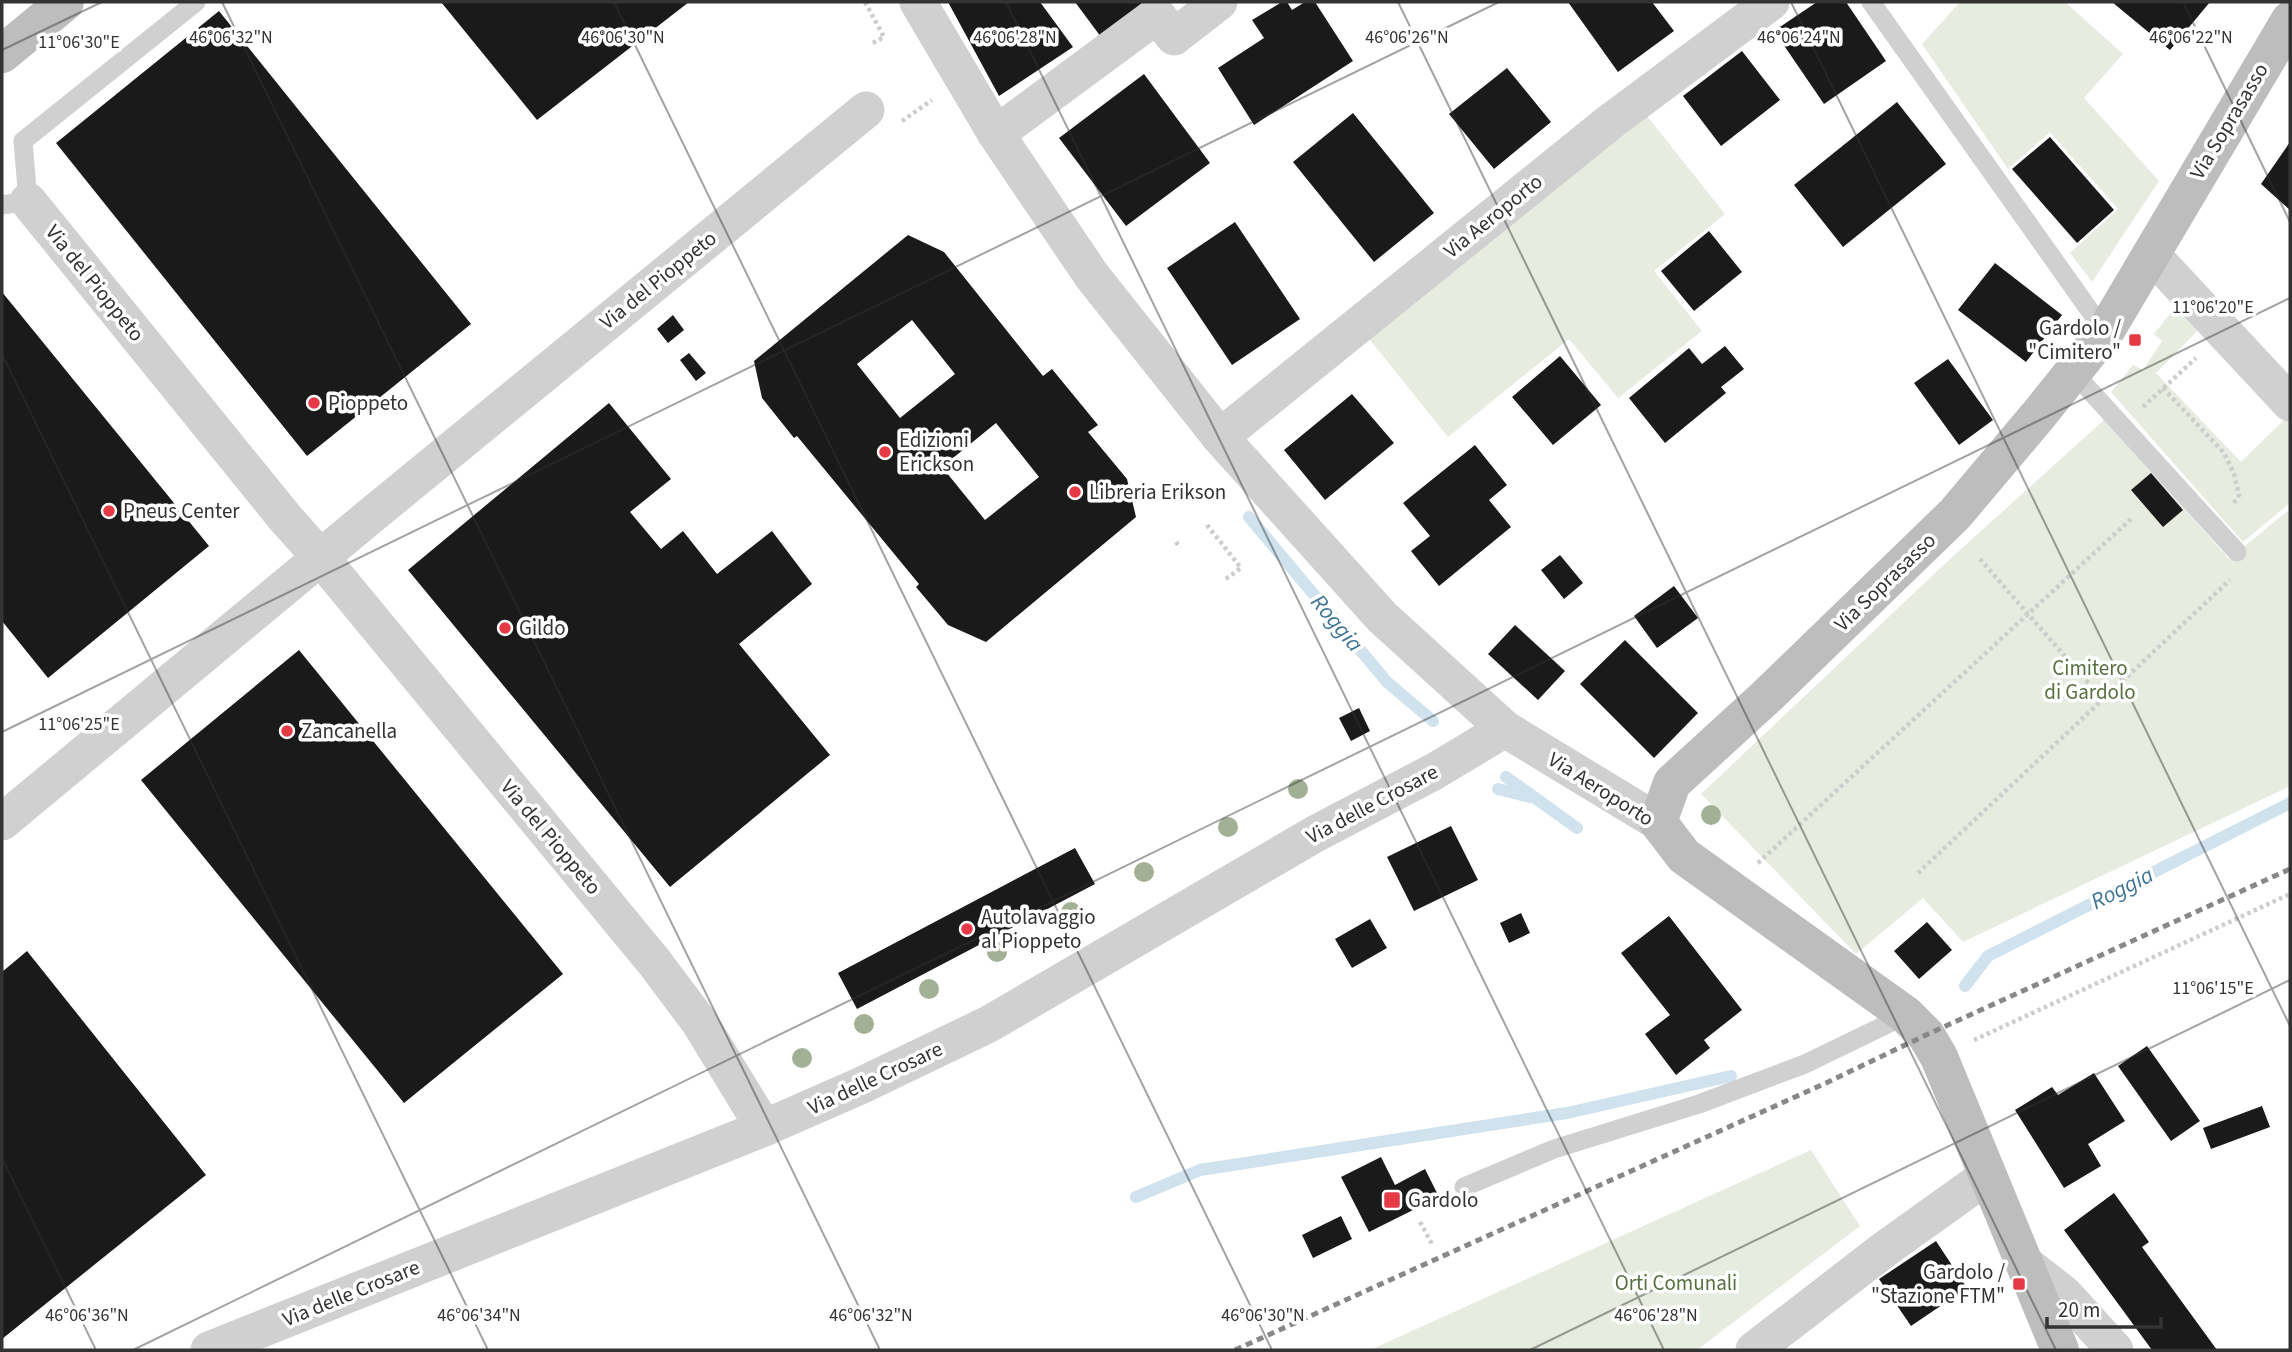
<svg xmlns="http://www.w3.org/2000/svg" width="2292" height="1352" viewBox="0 0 2292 1352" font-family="'Source Sans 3',sans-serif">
	<rect width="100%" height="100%" fill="#fff"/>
	<g fill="#e6ecdf">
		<polygon points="1960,2 2065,2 2123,54 2084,98 2159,181 2092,282 2070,253 2118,209 2050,132 2008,169 1922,44"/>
		<polygon points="1643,111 1725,214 1654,271 1702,331 1618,398 1569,339 1448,437 1366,335"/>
		<polygon points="2177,305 2200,328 2156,373 2241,462 2287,417 2290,420 2290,503 2243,542 2111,392 2133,365 2143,370 2162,341 2154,334"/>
		<polygon points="2105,419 2229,559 2290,509 2290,786 1963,942 1923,898 1856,954 1701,794 1950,559"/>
		<polygon points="1811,1150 1860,1226 1697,1350 1370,1350"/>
	</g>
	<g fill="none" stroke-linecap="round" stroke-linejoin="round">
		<g stroke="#cfe2ee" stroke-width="12">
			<polyline points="1249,517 1387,682 1433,721"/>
			<polyline points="1506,777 1577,828"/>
			<polyline points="1498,789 1530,797"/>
			<polyline points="1965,986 1988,956 2290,803"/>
			<polyline points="1136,1197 1200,1170 1567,1113 1731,1076"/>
		</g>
	</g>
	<g fill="#1a1a1a" fill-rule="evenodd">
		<polygon points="441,2 689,2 537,120"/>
		<polygon points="948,2 1040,2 1073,47 999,96"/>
		<polygon points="1075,2 1149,2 1101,37"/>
		<polygon points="1282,2 1287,2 1292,10 1305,2 1315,2 1353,61 1254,125 1218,68 1264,38 1252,20"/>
		<polygon points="1568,2 1652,2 1674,31 1618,72"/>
		<polygon points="1817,2 1846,2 1886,61 1824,104 1774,31"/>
		<polygon points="2112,2 2210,2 2170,50"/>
		<polygon points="219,11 471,324 307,456 56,143"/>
		<polygon points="1742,51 1780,100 1721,146 1683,96"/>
		<polygon points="1507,68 1551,122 1494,169 1449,114"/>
		<polygon points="1144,74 1210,163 1126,226 1059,138"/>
		<polygon points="1897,102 1946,164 1843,247 1794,185"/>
		<polygon points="1353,113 1434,213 1374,262 1293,162"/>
		<polygon points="2050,137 2114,210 2077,243 2012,169"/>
		<polygon points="2290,142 2290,210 2261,184"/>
		<polygon points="1235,222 1300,319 1232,365 1167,268"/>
		<polygon points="1709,231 1742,272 1694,311 1661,271"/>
		<path d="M908 235 944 252 1043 376 1052 369 1098 425 1088 432 1127 479 1136 517 986 642 948 625 916 587 919 584 797 436 794 438 762 398 754 361ZM912 320 955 374 900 418 857 364ZM996 423 1039 477 985 520 942 467Z"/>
		<polygon points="1995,263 2062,315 2026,362 1958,310"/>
		<polygon points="2,292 209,546 48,678 2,621"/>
		<polygon points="673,315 684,330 668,343 657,329"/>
		<polygon points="1725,346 1744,369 1721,387 1726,393 1665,443 1629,398 1689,348 1702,364"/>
		<polygon points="689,353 706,373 696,381 680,360"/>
		<polygon points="1560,356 1601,405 1553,445 1512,397"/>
		<polygon points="1948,359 1993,420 1959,445 1914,383"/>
		<polygon points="1352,394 1394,443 1325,500 1284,450"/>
		<polygon points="609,403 671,479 630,512 661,549 683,531 717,574 772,531 812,584 739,644 830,755 670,887 408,570"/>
		<polygon points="1475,445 1507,485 1489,500 1511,527 1439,586 1411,551 1430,536 1403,503"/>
		<polygon points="2151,473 2183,510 2163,527 2131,490"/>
		<polygon points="1560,555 1583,583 1564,599 1541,570"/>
		<polygon points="1674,586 1698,618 1657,648 1634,616"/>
		<polygon points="1515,625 1565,671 1538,700 1488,654"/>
		<polygon points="1625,640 1698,713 1654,758 1580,684"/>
		<polygon points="299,650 563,974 404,1103 141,780"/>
		<polygon points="1359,708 1370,731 1351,741 1339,718"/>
		<polygon points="1451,826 1478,880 1414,911 1387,857"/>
		<polygon points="1075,848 1095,884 857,1009 838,973"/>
		<polygon points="1521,913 1530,933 1509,943 1500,923"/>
		<polygon points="1669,916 1742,1010 1704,1040 1710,1048 1676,1075 1645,1034 1670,1015 1621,953"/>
		<polygon points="1370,919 1387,948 1352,968 1335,939"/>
		<polygon points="1927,922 1952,950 1919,979 1894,951"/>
		<polygon points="27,951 206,1175 2,1339 2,972"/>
		<polygon points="2147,1046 2200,1121 2171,1141 2118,1066"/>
		<polygon points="2094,1073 2125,1121 2088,1144 2101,1166 2064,1188 2015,1110 2052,1087 2058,1095"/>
		<polygon points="2262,1106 2270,1127 2211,1149 2203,1128"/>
		<polygon points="1381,1157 1395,1185 1425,1169 1439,1197 1369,1232 1341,1177"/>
		<polygon points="2114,1193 2149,1242 2142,1247 2217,1350 2152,1350 2064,1230"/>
		<polygon points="1341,1216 1352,1239 1313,1258 1302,1235"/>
		<polygon points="1936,1241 1967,1288 1911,1326 1879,1279"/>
	</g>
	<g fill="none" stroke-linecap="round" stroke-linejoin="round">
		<g stroke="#cdcdcd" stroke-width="4.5" stroke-dasharray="3.5 3.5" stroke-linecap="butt">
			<polyline points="865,2 884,37 871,44"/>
			<polyline points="902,121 932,100"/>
			<polyline points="2163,388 2224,453 2234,474 2239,495 2232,506"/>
			<polyline points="2143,407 2196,358"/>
			<polyline points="1207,525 1241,568 1223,581"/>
			<polyline points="1176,542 1180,548"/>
			<polyline points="1980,559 2103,700"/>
			<polyline points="1758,863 2131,519"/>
			<polyline points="1918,873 2230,580"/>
			<polyline points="1974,1040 2290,894"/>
			<polyline points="1420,1222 1432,1244"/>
		</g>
		<g stroke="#d0d0d0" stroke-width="19">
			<polyline points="1871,2 2105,332"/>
			<polyline points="2,205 28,201 23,141 196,2"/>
			<polyline points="2073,372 2237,552"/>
			<polyline points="1464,1187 1554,1149 1699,1104 1805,1064 1906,1015"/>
		</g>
		<g stroke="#d0d0d0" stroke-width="37">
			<polyline points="918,2 996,134 1092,276 1220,437 1382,617 1505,729 1658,822"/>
			<polyline points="996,134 1157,15 1174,37 1219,2"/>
			<polyline points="28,201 286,519 321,558 655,963 700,1023 764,1128"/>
			<polyline points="2151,254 2290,403"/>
			<polyline points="1220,437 1610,122 1771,2"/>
			<polyline points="2,822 368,518 866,110"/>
			<polyline points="2023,1262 2064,1294 2115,1350"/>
			<polyline points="209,1350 764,1128 860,1086 989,1024 1315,834 1435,771 1505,729"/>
			<polyline points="1754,1350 1885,1249 1987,1176"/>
		</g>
		<g stroke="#bdbdbd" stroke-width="38">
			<polyline points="2,54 65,2"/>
			<polyline points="2060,1350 1939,1057 1926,1035 1906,1015 1684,856 1658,822 1672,783 1767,696 1955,514 2041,412 2105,332 2290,20"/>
		</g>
		<polyline stroke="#888" stroke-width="5" stroke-dasharray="7 5" stroke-linecap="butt" points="1235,1350 1826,1083 1926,1035 2290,869"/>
	</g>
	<g fill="#a2b095">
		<circle cx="1298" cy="789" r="10"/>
		<circle cx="1711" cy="815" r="10"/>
		<circle cx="1228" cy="827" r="10"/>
		<circle cx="1144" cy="872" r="10"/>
		<circle cx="1071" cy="912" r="10"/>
		<circle cx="997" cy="952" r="10"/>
		<circle cx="929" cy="989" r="10"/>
		<circle cx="864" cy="1024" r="10"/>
		<circle cx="802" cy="1058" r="10"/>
	</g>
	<path fill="none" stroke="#333" stroke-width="2" stroke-opacity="0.45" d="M222 2 880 1350M614 2 1272 1350M1006 2 1664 1350M1398 2 2056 1350M1791 2 2290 1026M2183 2 2290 222M2 50 102 2M2 354 488 1350M2 732 1499 2M2 1158 96 1350M133 1350 2290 298M1530 1350 2290 980"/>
	<g fill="#e63946" stroke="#fff" stroke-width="2.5">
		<rect x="2128" y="333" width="14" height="14" rx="3.5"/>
		<circle cx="314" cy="403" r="7"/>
		<circle cx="885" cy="452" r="7"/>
		<circle cx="1075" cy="492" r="7"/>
		<circle cx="109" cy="511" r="7"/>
		<circle cx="505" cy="628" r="7"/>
		<circle cx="287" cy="731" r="7"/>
		<circle cx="967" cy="929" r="7"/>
		<rect x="1383" y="1191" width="18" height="18" rx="3.5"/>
		<rect x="2012" y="1277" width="14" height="14" rx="3.5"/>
	</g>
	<g text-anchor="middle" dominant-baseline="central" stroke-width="7" stroke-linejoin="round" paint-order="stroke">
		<g font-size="21" fill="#333" stroke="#fff">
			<text transform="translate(2229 121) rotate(-59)">Via Soprasasso</text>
			<text transform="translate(1493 216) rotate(-39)">Via Aeroporto</text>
			<text transform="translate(658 280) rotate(-39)">Via del Pioppeto</text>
			<text transform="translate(95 283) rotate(51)">Via del Pioppeto</text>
			<text transform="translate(1885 582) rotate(-44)">Via Soprasasso</text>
			<text transform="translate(1601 789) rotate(32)">Via Aeroporto</text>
			<text transform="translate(1372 804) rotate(-28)">Via delle Crosare</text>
			<text transform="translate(551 837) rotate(50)">Via del Pioppeto</text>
			<text transform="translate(875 1078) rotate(-25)">Via delle Crosare</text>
			<text transform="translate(351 1293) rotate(-22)">Via delle Crosare</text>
		</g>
		<g font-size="21" fill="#333" stroke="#fff" text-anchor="start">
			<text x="2121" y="328" text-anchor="end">Gardolo /<tspan x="2121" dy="24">"Cimitero"</tspan></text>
			<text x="328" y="403">Pioppeto</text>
			<text x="899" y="440">Edizioni<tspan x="899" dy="24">Erickson</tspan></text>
			<text x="1089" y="492">Libreria Erikson</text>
			<text x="123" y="511">Pneus Center</text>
			<text x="519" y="628">Gildo</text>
			<text x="301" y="731">Zancanella</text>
			<text x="981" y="917">Autolavaggio<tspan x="981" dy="24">al Pioppeto</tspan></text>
			<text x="1408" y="1200">Gardolo</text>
			<text x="2005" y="1272" text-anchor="end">Gardolo /<tspan x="2005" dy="24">"Stazione FTM"</tspan></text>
		</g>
		<g font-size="21" fill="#56703f" stroke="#fff">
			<text x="2090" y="668">Cimitero<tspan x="2090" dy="24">di Gardolo</tspan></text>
			<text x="1676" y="1283">Orti Comunali</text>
		</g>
		<g font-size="23" font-style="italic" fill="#3f7597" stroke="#fff">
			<text transform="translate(1337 623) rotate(50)">Roggia</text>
			<text transform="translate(2122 888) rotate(-27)">Roggia</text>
		</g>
	</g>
	<g font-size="18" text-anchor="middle" fill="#333" stroke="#fff" stroke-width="7" stroke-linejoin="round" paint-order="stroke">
		<text x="231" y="43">46°06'32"N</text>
		<text x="623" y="43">46°06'30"N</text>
		<text x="1015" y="43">46°06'28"N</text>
		<text x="1407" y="43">46°06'26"N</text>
		<text x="1799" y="43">46°06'24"N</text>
		<text x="2191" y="43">46°06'22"N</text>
		<text x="79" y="48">11°06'30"E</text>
		<text x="2213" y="313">11°06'20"E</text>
		<text x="79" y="730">11°06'25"E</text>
		<text x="2213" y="994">11°06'15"E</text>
		<text x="87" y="1321">46°06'36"N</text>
		<text x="479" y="1321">46°06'34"N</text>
		<text x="871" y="1321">46°06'32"N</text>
		<text x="1263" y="1321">46°06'30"N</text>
		<text x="1656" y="1321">46°06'28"N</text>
	</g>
	<rect width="2292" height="1352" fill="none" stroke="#333333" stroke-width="7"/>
	<path d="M2047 1317v10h114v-10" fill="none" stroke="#333333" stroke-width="3.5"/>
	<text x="2058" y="1317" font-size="21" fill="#333333" stroke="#ffffff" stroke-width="5" paint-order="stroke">20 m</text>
</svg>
